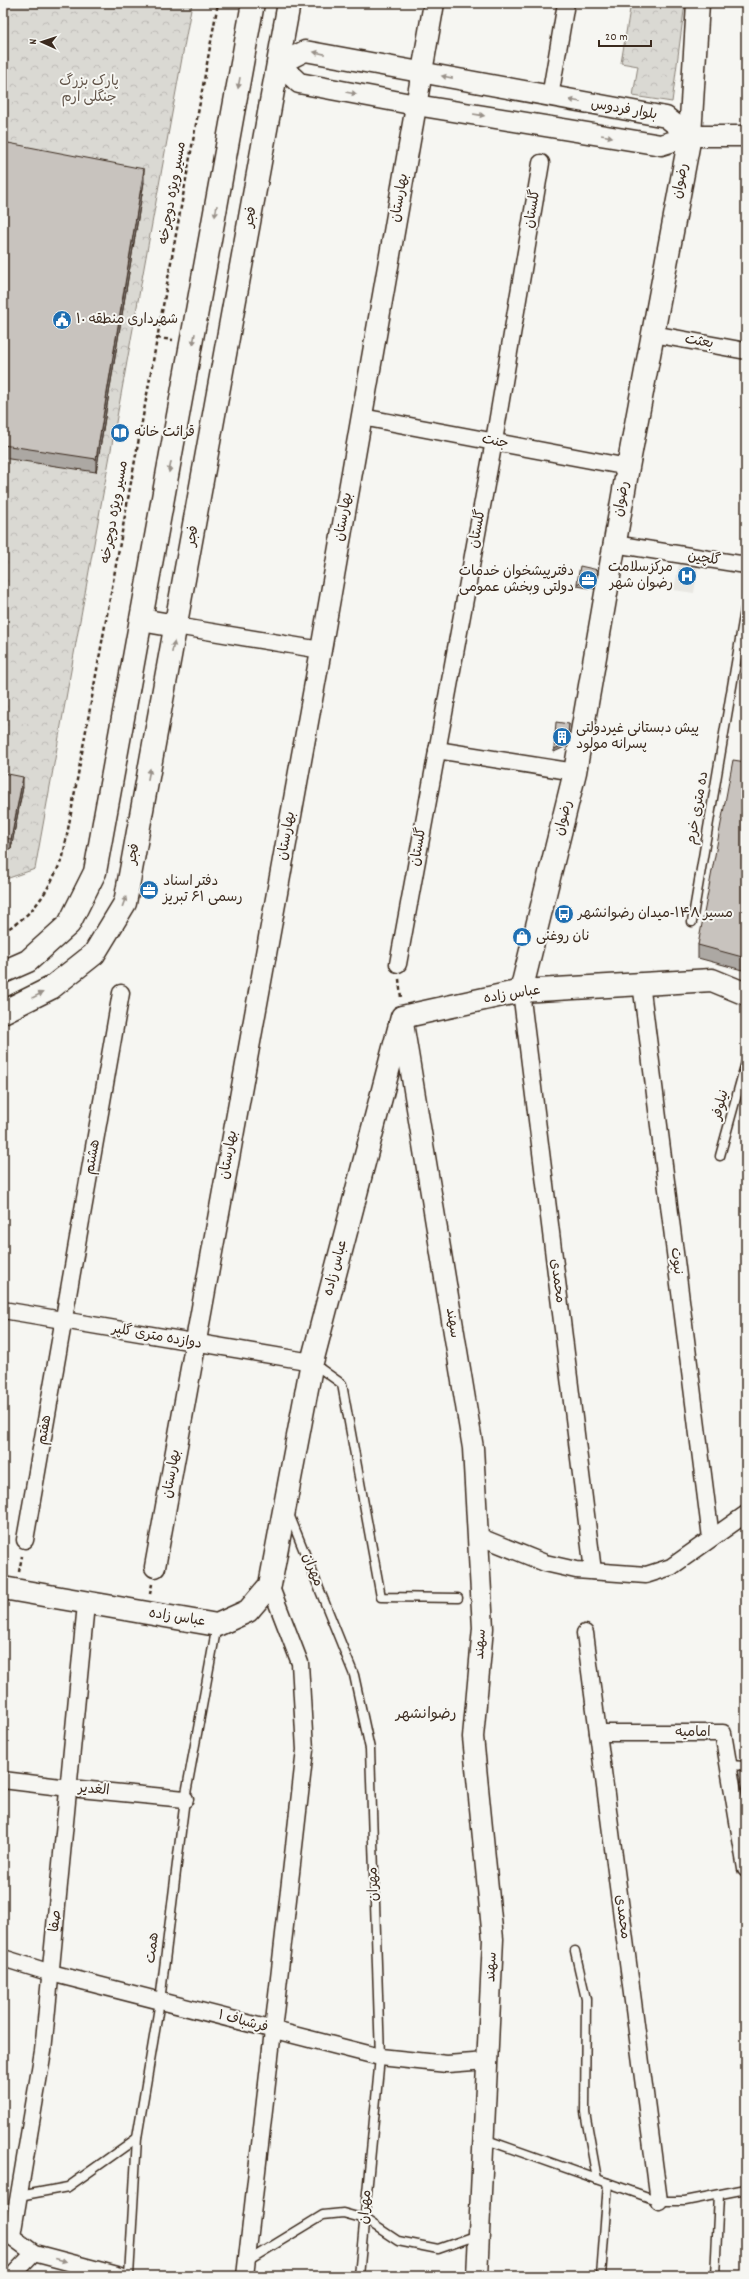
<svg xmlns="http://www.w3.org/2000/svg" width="749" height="2279" viewBox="0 0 749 2279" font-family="Dekko,'Playpen Sans Arabic',sans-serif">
	<defs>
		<pattern id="forest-crowns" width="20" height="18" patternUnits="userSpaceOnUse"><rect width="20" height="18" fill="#dad9d3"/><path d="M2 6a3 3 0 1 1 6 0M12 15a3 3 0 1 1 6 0" fill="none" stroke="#bcbab5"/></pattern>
	</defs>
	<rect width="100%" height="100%" fill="#f6f6f2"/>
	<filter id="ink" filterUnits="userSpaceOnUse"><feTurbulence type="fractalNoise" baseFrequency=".025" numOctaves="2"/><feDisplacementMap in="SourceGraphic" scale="8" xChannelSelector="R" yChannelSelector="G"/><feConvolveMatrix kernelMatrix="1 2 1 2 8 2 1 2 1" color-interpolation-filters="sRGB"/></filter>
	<g filter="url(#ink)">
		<polygon fill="#e8e7e2" points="680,557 699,561 694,593 674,590"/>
		<g fill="url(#forest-crowns)" stroke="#8a8278">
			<polygon points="3,3 192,3 35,869 3,880"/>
			<polygon points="631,3 685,3 672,102 633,96 638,66 621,63"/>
		</g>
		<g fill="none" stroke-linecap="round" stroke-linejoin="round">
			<defs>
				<g id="service">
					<polyline points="692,922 746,604"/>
					<polyline points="720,1156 746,1062"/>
					<polyline points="314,1364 342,1384 381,1597 458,1598"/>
					<polyline points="289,1514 354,1675 370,1749 380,2057 359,2276"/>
					<polyline points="729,1765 746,1766"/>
					<polyline points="575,1951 586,1999 585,2112 597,2179"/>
					<polyline points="484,2139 659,2201 685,2201 746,2189"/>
					<polyline points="19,2196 68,2187 137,2138"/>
					<polyline points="246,2262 323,2215 343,2213 365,2219 398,2241 438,2249 478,2235"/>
					<polyline points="129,2276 137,2138 160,2001 185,1799 217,1625"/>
					<polyline points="601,2276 608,2183"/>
					<polyline points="715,2276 719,2195"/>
				</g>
				<g id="minor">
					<polyline points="550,97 566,3"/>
					<polyline points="653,334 746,351"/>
					<polyline points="362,417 628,467"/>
					<polyline points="614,544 746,565"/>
					<polyline points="176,626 321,650"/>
					<polyline points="437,750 575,772"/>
					<polyline points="398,964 494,441 541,163"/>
					<polyline points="641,983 711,1538"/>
					<polyline points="521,991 593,1571"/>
					<polyline points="3,1310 312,1362"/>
					<polyline points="478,1536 545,1563 576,1570 646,1575 671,1567 746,1514"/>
					<polyline points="25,1540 121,993"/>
					<polyline points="585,1633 659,2201"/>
					<polyline points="598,1733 723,1733 746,1869"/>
					<polyline points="3,1780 69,1788 185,1799"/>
					<polyline points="3,1958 51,1973 380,2057 447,2064 487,2061"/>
					<polyline points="4,2231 34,2253 121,2276"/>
					<polyline points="12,2236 43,2051 86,1604"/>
					<polyline points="12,2276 34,2253"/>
					<polyline points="245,2276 305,1750 300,1663 270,1585"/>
				</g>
				<g id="tertiary">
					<polyline points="690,136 666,117 305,51 279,64 299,83 416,105 661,145 690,136 746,136"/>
					<polyline points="402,1017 473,1448 483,1628 473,1737 493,1939 477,2276"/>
					<polyline points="155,1567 321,650 434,3"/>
				</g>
				<g id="secondary">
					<polyline points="521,991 575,772 628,467 690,136 698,3"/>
					<polyline points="3,1588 217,1625 248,1611 270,1585 312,1362 402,1017 521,991 712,980 746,994"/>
				</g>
				<g id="primary">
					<polyline points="141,620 176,626"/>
					<polyline points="3,972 28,961 69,924 95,872 253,3"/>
					<polyline points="3,1012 51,988 94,954 125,903 289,3"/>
				</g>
			</defs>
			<use href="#service" stroke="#3b2a1e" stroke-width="11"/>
			<use href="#minor" stroke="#3b2a1e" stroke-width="19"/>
			<use href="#tertiary" stroke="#3b2a1e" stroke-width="23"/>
			<use href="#secondary" stroke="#3b2a1e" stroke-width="25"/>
			<use href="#primary" stroke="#3b2a1e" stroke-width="25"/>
			<g stroke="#3b2a1e" stroke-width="2.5" stroke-dasharray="4 3" stroke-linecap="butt">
				<polyline points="157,338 173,340"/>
				<path d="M3 932C37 912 47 892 63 857L218 3"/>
				<polyline points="399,979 401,998"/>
				<polyline points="19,1572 22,1556"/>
				<polyline points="150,1594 152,1584"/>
			</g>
			<use href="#service" stroke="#f6f6f2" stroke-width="8"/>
			<use href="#minor" stroke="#f6f6f2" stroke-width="16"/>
			<use href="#tertiary" stroke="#f6f6f2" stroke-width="20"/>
			<use href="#secondary" stroke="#f6f6f2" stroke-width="22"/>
			<use href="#primary" stroke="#f6f6f2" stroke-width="22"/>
		</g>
		<g fill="#aca8a3" stroke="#3b2a1e">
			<polygon points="3,142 144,182 96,472 3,458"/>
			<polygon points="598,573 595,589 577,586 577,583"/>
			<polygon points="746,762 746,971 698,958 698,945"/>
			<polygon points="3,773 23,787 11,849 3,848"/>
		</g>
		<g fill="#8c8885" stroke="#3b2a1e">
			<polygon points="144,169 144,182 96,472 96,459"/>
			<polygon points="598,570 598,573 595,589 595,586"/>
			<polygon points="569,724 567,746 554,752 554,749"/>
			<polygon points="23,777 23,787 11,849 11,839"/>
		</g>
		<g fill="#c8c3be" stroke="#3b2a1e">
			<polygon points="3,142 144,169 96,459 3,445"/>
			<polygon points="580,566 598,570 595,586 577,583"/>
			<polygon points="556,722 569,724 567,743 554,749"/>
			<polygon points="733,760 746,762 746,958 698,945"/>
			<polygon points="3,773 23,777 11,839 3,838"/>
		</g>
		<defs><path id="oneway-solid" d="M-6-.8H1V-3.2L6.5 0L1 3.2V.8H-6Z"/></defs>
		<g fill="#989088">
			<use href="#oneway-solid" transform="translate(319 53) rotate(-169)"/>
			<use href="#oneway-solid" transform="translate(447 77) rotate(-169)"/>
			<use href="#oneway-solid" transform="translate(239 83) rotate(100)"/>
			<use href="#oneway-solid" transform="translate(351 93) rotate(10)"/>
			<use href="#oneway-solid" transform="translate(575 101) rotate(-170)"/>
			<use href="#oneway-solid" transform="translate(479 115) rotate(9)"/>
			<use href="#oneway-solid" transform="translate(607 136) rotate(10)"/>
			<use href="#oneway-solid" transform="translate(216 211) rotate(100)"/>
			<use href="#oneway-solid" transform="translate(194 339) rotate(100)"/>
			<use href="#oneway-solid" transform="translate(170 467) rotate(101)"/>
			<use href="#oneway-solid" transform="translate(173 647) rotate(-79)"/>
			<use href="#oneway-solid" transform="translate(149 774) rotate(-79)"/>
			<use href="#oneway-solid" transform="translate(124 902) rotate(-70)"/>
			<use href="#oneway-solid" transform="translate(38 995) rotate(-27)"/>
			<use href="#oneway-solid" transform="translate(61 2260) rotate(15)"/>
		</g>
	</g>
	<defs>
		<symbol id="civic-disc" viewBox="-11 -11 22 22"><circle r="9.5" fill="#1f6fb2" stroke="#f6f6f2"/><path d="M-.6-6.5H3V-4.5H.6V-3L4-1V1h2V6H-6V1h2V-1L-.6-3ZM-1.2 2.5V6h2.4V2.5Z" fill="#fff"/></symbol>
		<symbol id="library-disc" viewBox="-11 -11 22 22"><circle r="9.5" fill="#1f6fb2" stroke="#f6f6f2"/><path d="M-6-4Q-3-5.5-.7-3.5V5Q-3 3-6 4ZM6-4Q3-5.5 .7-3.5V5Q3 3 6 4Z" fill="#fff"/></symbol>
		<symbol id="hospital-disc" viewBox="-11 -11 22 22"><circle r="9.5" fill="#1f6fb2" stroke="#f6f6f2"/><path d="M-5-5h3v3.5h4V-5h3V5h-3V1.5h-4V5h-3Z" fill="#fff"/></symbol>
		<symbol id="office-disc" viewBox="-11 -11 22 22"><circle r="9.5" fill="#1f6fb2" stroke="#f6f6f2"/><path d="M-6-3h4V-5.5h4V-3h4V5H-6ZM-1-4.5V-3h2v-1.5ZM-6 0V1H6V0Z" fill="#fff"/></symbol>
		<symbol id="building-disc" viewBox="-11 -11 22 22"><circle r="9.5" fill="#1f6fb2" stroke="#f6f6f2"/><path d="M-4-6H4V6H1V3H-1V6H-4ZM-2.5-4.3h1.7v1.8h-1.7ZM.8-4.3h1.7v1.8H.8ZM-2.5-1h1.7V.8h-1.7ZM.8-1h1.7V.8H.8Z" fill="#fff"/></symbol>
		<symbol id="bus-disc" viewBox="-11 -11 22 22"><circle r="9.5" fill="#1f6fb2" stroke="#f6f6f2"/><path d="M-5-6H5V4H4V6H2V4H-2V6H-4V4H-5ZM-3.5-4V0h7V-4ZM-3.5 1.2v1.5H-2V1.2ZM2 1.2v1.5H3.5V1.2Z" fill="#fff"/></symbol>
		<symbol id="shop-disc" viewBox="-11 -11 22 22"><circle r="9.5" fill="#1f6fb2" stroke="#f6f6f2"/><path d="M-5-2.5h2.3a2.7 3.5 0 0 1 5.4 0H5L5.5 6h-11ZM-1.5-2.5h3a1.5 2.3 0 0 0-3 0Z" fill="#fff"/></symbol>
	</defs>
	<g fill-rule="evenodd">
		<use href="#civic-disc" x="51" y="309" width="22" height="22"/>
		<use href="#library-disc" x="109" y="422" width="22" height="22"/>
		<use href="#hospital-disc" x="676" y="565" width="22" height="22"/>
		<use href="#office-disc" x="577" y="569" width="22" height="22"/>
		<use href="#building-disc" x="551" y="726" width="22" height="22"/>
		<use href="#office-disc" x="138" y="879" width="22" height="22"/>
		<use href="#bus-disc" x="553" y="903" width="22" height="22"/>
		<use href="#shop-disc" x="511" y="926" width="22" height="22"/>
	</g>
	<g text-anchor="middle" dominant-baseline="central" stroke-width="4" stroke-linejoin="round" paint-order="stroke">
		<g font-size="14" fill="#63564b" stroke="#f6f6f2">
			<text x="89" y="82">پارک بزرگ<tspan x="89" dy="16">جنگلی ارم</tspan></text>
		</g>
		<g font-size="14" fill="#3b2a1e" stroke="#f6f6f2">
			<text transform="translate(624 110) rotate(10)">بلوار فردوس</text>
			<text transform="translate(681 181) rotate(-79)">رضوان</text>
			<text transform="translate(173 193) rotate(-80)">مسیر ویژه دوچرخه</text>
			<text transform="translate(400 198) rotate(-80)">بهارستان</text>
			<text transform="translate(533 209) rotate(-80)">گلستان</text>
			<text transform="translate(251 217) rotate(-80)">فجر</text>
			<text transform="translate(699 342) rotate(10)">بعثت</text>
			<text transform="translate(495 442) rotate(11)">جنت</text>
			<text transform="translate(622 499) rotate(-80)">رضوان</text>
			<text transform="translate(115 512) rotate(-80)">مسیر ویژه دوچرخه</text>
			<text transform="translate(344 517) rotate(-80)">بهارستان</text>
			<text transform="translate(478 529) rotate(-79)">گلستان</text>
			<text transform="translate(193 536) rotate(-80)">فجر</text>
			<text transform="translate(704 559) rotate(9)">گلچین</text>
			<text transform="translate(698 808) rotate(-80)">ده متری خرم</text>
			<text transform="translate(564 818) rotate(-76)">رضوان</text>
			<text transform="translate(287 836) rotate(-80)">بهارستان</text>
			<text transform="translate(419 847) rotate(-80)">گلستان</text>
			<text transform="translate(134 854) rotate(-79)">فجر</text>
			<text transform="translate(512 995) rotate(-9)">عباس زاده</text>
			<text transform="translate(721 1105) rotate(-75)">نیلوفر</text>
			<text transform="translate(229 1155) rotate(-80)">بهارستان</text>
			<text transform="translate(93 1157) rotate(-80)">هشتم</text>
			<text transform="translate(676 1261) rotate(83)">نبوت</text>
			<text transform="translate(336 1268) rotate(-75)">عباس زاده</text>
			<text transform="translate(557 1281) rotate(83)">محمدی</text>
			<text transform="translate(452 1323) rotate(81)">سهند</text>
			<text transform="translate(157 1337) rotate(10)">دوازده متری گلپر</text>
			<text transform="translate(45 1430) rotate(-80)">هفتم</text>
			<text transform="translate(172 1474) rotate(-80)">بهارستان</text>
			<text transform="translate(312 1570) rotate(68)">مهران</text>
			<text transform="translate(177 1618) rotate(9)">عباس زاده</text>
			<text transform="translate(481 1644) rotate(-86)">سهند</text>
			<text x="693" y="1733">امامیه</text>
			<text transform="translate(94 1790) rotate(5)">الغدیر</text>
			<text transform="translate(374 1884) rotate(-92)">مهران</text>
			<text transform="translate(622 1917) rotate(83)">محمدی</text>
			<text transform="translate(56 1921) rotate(-84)">صفا</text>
			<text transform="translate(153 1948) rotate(-83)">همت</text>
			<text transform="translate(492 1967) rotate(-87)">سهند</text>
			<text transform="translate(243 2022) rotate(15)">فرشباف ۱</text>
			<text transform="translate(366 2207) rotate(-85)">مهران</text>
		</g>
		<g font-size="14" fill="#3b2a1e" stroke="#f6f6f2" text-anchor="start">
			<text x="76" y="320">شهرداری منطقه ۱۰</text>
			<text x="134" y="433">قرائت خانه</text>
			<text x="673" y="568" text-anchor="end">مرکزسلامت<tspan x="673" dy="16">رضوان شهر</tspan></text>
			<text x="574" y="572" text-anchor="end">دفترپیشخوان خدمات<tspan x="574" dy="16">دولتی وبخش عمومی</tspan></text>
			<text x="576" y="729">پیش دبستانی غیردولتی<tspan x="576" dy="16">پسرانه مولود</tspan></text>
			<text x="163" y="882">دفتر اسناد<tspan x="163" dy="16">رسمی ۶۱ تبریز</tspan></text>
			<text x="578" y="914">مسیر ۱۴۸-میدان رضوانشهر</text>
			<text x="536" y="937">نان روغنی</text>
		</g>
		<g font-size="15" fill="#3b2a1e" stroke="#f6f6f2">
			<text x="426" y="1715">رضوانشهر</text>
		</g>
	</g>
	<rect width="749" height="2279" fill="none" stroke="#f6f6f2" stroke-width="16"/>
	<rect x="8" y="8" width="733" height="2263" fill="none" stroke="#3b2a1e" stroke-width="1.5" filter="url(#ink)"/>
	<g transform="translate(42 42) rotate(273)" stroke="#f6f6f2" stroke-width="3" paint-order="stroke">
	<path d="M0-3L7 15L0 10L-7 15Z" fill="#3b2a1e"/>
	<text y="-6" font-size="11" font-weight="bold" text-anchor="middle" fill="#3b2a1e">N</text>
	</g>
	<path d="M599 40v6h52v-6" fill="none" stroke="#3b2a1e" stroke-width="2"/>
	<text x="605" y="40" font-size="12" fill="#3b2a1e" stroke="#f6f6f2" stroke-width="3" paint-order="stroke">20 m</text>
</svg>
